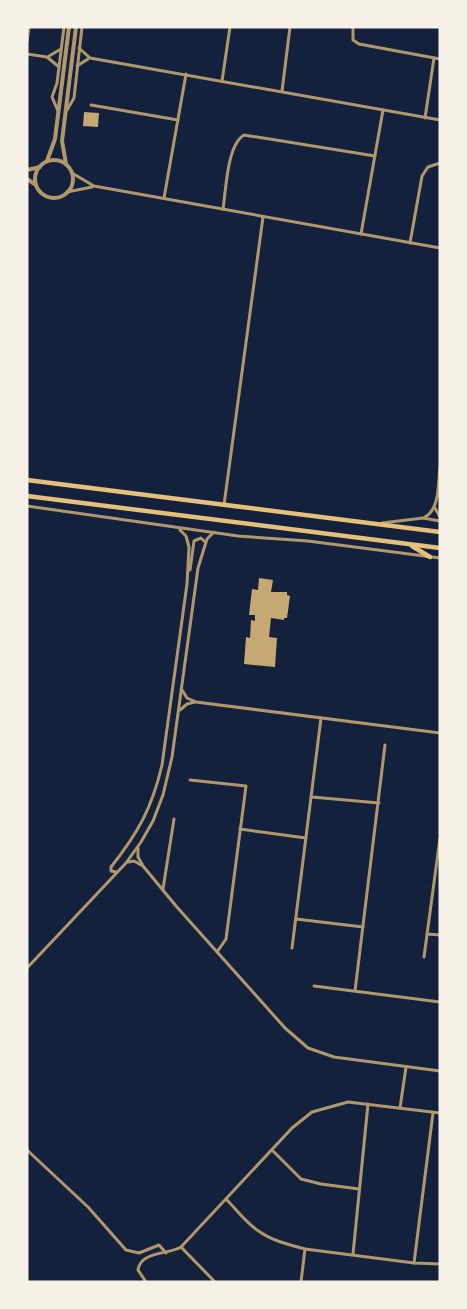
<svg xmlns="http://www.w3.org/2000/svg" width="467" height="1309" viewBox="0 0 467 1309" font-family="Rubik,sans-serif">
	<rect width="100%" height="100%" fill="#14213d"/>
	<g fill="#c6a872">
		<polygon points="84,112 99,113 98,127 83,126"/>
		<polygon points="259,578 273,580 271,592 287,592 287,595 290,596 287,618 284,618 284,620 271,618 269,637 277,638 275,667 244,664 246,637 250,638 251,620 255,621 255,615 249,615 252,589 258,590"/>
	</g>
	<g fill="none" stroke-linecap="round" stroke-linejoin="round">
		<g stroke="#b1986c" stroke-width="3">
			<polyline points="353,27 353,40 359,44 440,59"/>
			<polyline points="27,42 29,27"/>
			<polyline points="79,48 90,58 440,120"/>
			<polyline points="27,54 47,57 59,67"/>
			<polyline points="49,56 61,49"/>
			<polyline points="77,66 88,59"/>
			<polyline points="222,81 230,27"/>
			<polyline points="282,91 290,27"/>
			<polyline points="91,105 178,120"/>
			<polyline points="67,110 74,98 82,27"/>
			<polyline points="58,111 52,97 57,83 64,27"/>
			<polyline points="425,118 434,58"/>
			<polyline points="72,173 94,186 440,248"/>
			<polyline points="67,192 92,187"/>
			<polyline points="164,198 186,74"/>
			<path d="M223 209C226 190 227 145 244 135L375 156"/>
			<polyline points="361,234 383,110"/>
			<polyline points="410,243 422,176 428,167 440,163"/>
			<polyline points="224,505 263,217"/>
			<polyline points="27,506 238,536 308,541 440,558"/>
			<polyline points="435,508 440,517"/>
			<path d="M425 517C440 509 438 483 440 467"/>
			<polyline points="382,523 423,518 440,521"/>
			<polyline points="190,570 194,541 201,538 205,542"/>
			<polyline points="182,690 187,698 196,702 440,733"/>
			<polyline points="180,710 187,704 195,702"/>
			<polyline points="190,780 246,786 226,939 217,952"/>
			<polyline points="312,797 379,803"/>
			<polyline points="240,829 306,838"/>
			<polyline points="138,848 138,857 143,866 176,906 285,1028 308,1048 334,1057 440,1071"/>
			<polyline points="128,862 134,861 141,865"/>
			<path d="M116 872 111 871V867C138 833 152 808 162 765L187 584 189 547 186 536 180 530"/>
			<polyline points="163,889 174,819"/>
			<polyline points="296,919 363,927"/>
			<polyline points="427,934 440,935"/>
			<polyline points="292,948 321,718"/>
			<polyline points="424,957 440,838"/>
			<polyline points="27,968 126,863 141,842 153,821 163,795 172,757 198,568 207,539 214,532"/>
			<polyline points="314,986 440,1002"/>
			<polyline points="355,991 385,745"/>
			<polyline points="400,1108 406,1067"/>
			<polyline points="27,1150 88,1207 126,1250 139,1253 159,1245 166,1253"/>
			<polyline points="272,1150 301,1179 321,1184 359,1189"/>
			<path d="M226 1199C237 1210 247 1224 260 1232 273 1241 290 1245 305 1249L414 1263 440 1264"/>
			<polyline points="181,1247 215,1282"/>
			<polyline points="353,1254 368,1104"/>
			<polyline points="414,1263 433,1113"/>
			<path d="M146 1282 138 1270C141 1251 167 1255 181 1247L292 1128 312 1112 348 1102 440 1113"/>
			<polyline points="301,1282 305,1249"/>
		</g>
		<g stroke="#b1986c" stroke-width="4">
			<circle cx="54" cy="179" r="19"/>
			<polyline points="47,161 55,139 69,27"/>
			<polyline points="66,164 62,141 76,27"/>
			<polyline points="27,170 40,167"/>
			<polyline points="27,179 36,185"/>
		</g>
		<g stroke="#e5c07b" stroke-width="4.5">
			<polyline points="27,480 440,532"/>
			<polyline points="27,496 440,548"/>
			<polyline points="412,546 430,557"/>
		</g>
	</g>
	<rect width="467" height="1309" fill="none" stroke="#f6f1e7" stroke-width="57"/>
</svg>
